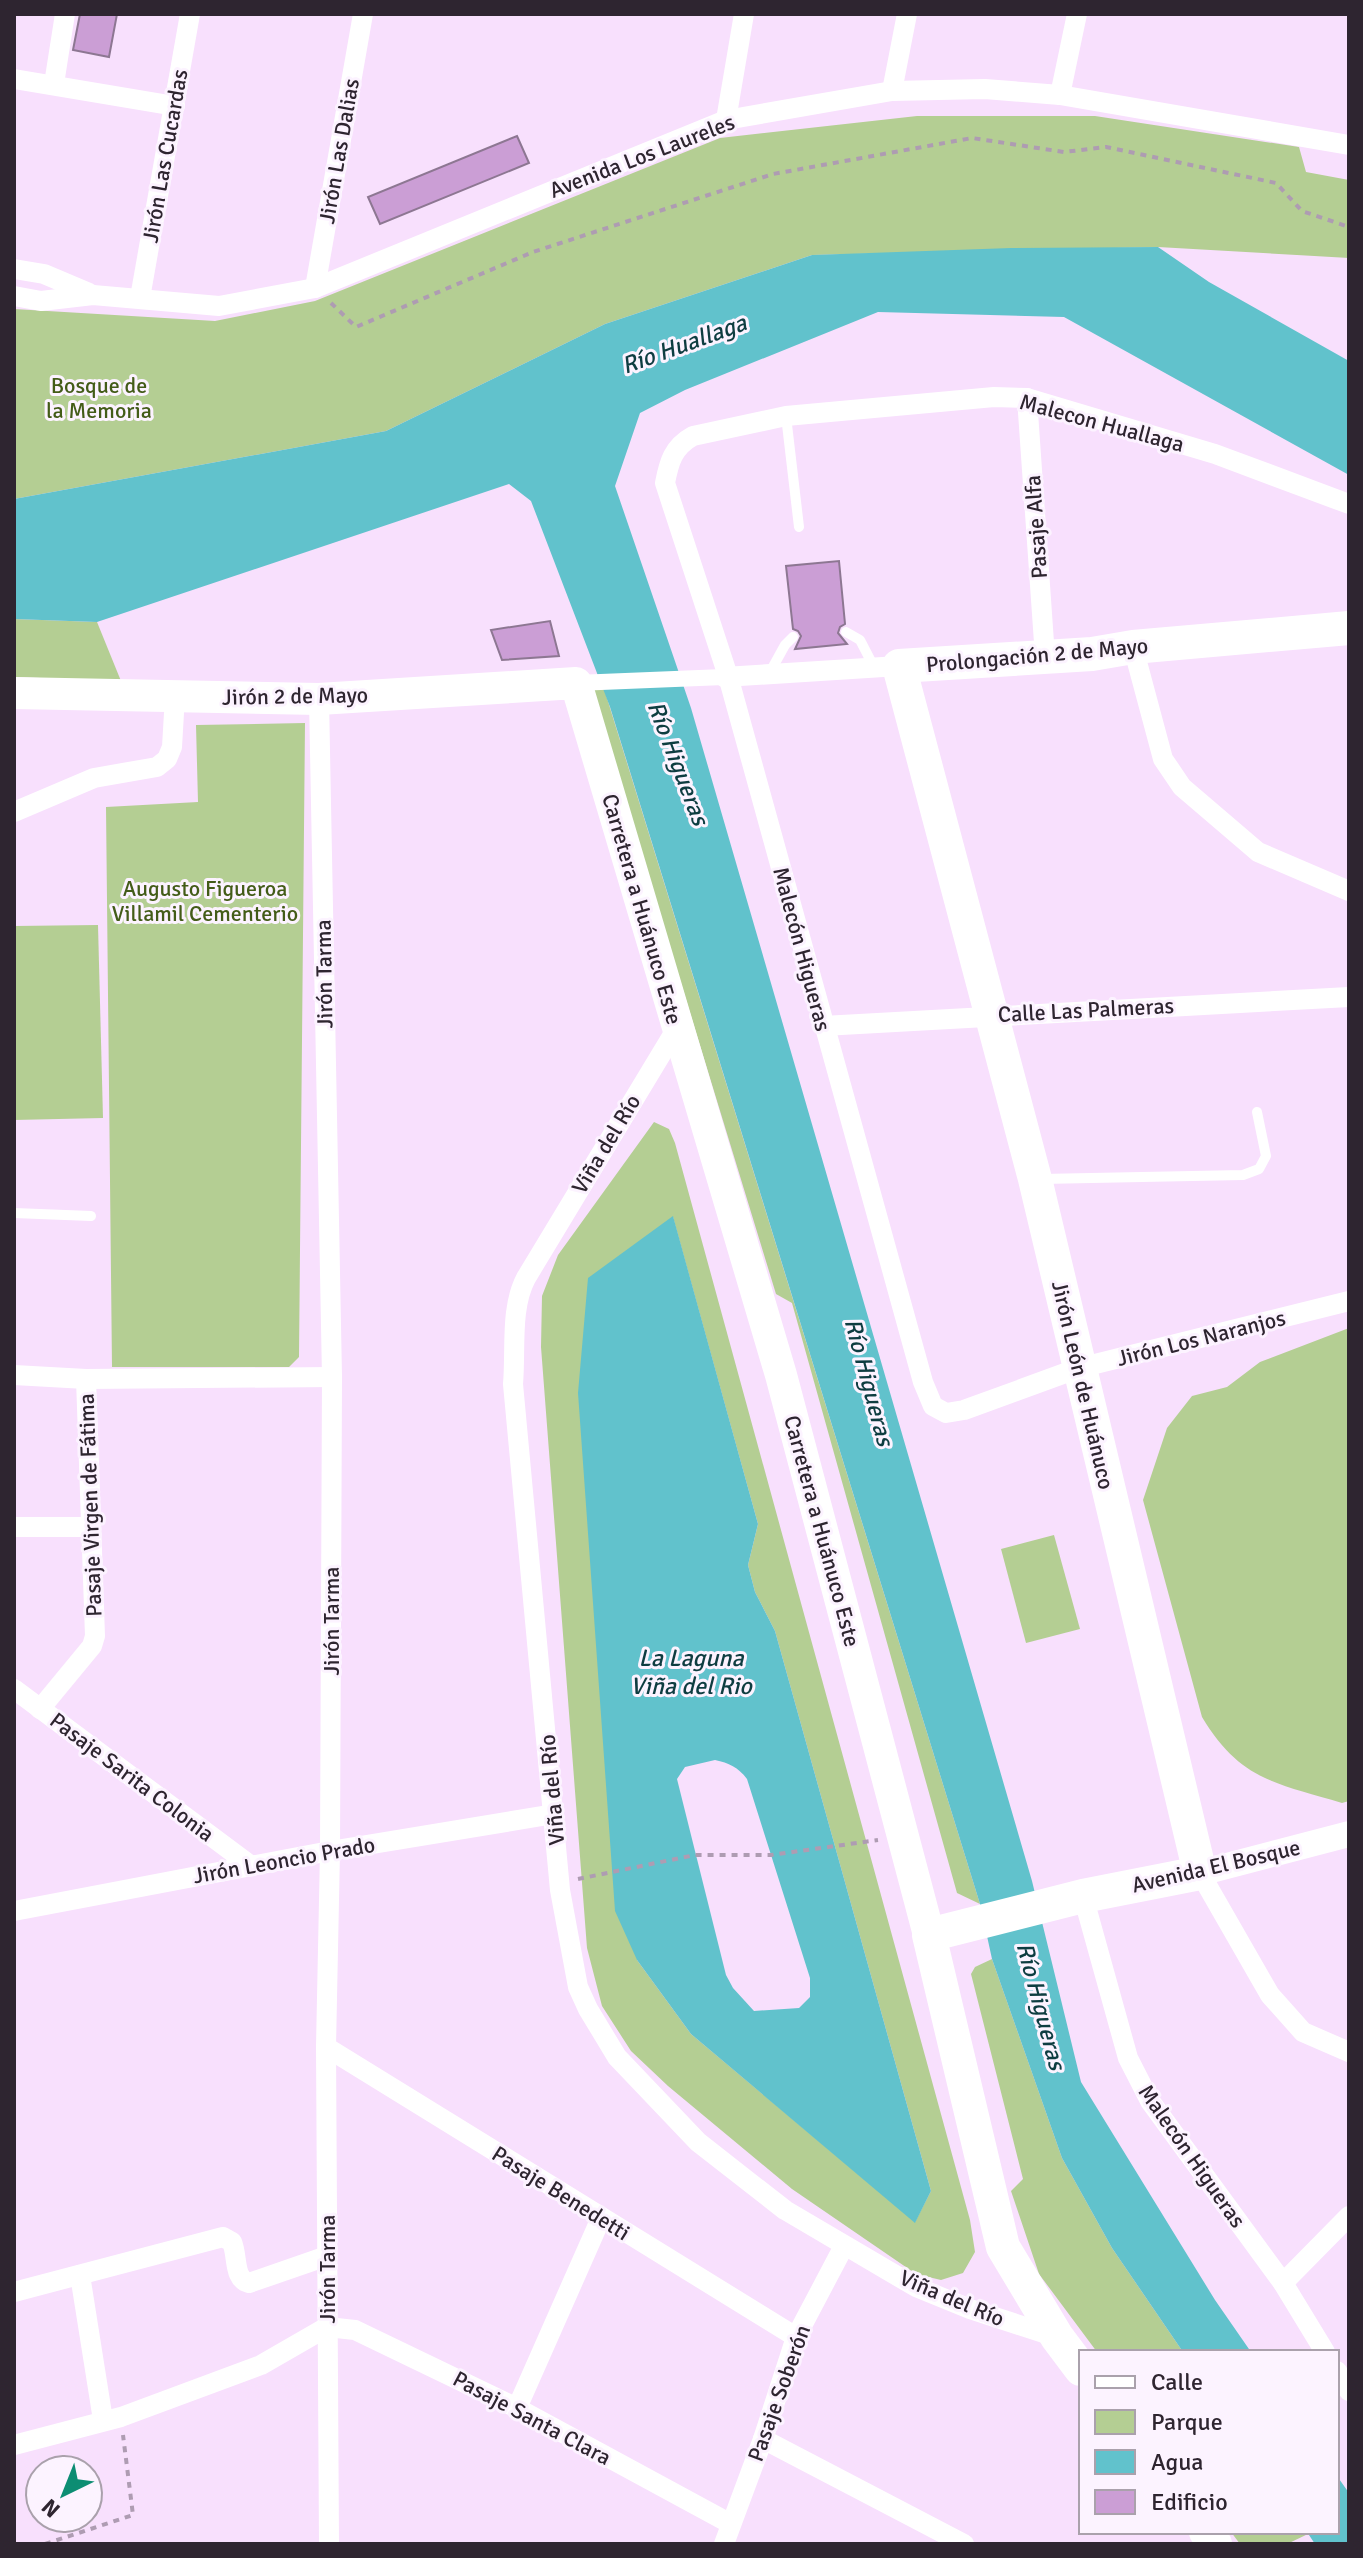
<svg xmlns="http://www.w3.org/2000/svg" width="1363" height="2558" viewBox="0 0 1363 2558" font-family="Signika,sans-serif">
	<rect width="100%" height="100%" fill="#f8e0fd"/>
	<g fill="#b4ce93" fill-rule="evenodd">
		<polygon points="917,116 1095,116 1299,147 1306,172 1349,180 1349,258 1158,247 812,255 605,324 386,431 14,499 14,309 215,321 315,301 720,138"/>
		<polygon points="14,619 97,622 121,681 14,677"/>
		<polygon points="602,682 980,1904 957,1893 792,1303 776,1294 592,692"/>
		<polygon points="305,723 299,1357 289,1367 112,1367 106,807 198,802 196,725"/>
		<polygon points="98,925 103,1118 14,1120 14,926"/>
		<path d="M654 1122 669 1129 675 1143 970 2220 975 2252 963 2273 941 2280 916 2274 792 2189 668 2086 631 2051 602 2006 587 1948 541 1347 542 1296 558 1255ZM673 1217 758 1524 748 1565 755 1592 775 1631 931 2191 915 2222 691 2034 637 1960Z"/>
		<path d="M1349 1328V1801L1342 1803C1275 1783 1240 1780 1202 1717L1143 1500 1167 1428 1192 1396 1227 1387 1260 1362Z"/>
		<polygon points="1054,1535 1080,1629 1026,1643 1001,1549"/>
		<polygon points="992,1959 1062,2158 1112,2248 1183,2352 1097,2352 1039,2274 1011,2191 1023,2179 971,1974 975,1967"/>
		<polygon points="1231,2532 1307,2532 1308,2534 1287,2544 1240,2544"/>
	</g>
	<g fill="#61c2cc" fill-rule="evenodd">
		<polygon points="1158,247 1209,282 1349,361 1349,475 1064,317 878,312 685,390 640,413 615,486 691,708 1032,1881 1081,2082 1215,2300 1251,2352 1183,2352 1112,2248 1062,2158 992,1959 980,1904 610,707 531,501 509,484 97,622 14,619 14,499 386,431 605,324 812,255 1011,248"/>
		<path d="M673 1216 758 1524 748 1565 755 1592 775 1631 931 2191 915 2223 691 2034 637 1960 615 1911 578 1393 588 1278ZM715 1760C729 1763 738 1767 747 1779L810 1978V1997L799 2008 754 2011 733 1988 726 1975 677 1779 685 1767Z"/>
		<polygon points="1337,2476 1349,2493 1349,2544 1315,2544 1307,2532 1337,2532"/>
	</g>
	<g fill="#cb9ed5" stroke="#8d7792" stroke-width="2">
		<polygon points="80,14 117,14 109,57 73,50"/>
		<polygon points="517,136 529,163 380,224 368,197"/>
		<polygon points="839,561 845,624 840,627 838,633 847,644 795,649 801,636 798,631 793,629 786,566"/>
		<polygon points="550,621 559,656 502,660 491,630"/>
	</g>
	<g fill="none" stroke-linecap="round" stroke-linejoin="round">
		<g stroke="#ae9cb2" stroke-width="4" stroke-dasharray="6 6" stroke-linecap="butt">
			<polyline points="331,303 356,327 533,252 773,174 972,138 1064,152 1106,147 1276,183 1302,211 1349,227"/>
			<polyline points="578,1879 695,1855 771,1855 878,1840"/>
			<polyline points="45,2544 133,2515 123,2435"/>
		</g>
		<g stroke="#fff" stroke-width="10">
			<polyline points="786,416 799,527"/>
			<polyline points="846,632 860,640 874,667"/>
			<polyline points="769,674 785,645 793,637"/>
			<polyline points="1041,1179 1243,1175 1259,1169 1266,1156 1257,1112"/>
			<polyline points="14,1213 91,1216"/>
		</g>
		<polyline stroke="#fff" stroke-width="16" points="576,683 724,677"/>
		<g stroke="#fff" stroke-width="20">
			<polyline points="14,79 175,106"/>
			<polyline points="54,84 65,14"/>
			<polyline points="892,91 907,14"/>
			<polyline points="1060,95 1077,14"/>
			<polyline points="726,120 744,14"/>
			<polyline points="14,269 44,274 89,293"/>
			<polyline points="315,288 363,14"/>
			<polyline points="14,296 41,301 93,295 219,306 315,288 726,120 892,91 985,89 1060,95 1349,145"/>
			<polyline points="140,298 190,14"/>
			<polyline points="1027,398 1045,657"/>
			<path d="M1349 504 1215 454 1027 398 994 397 786 416 693 436C673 447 669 462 665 483L728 676 923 1382 933 1406 946 1413 964 1410 1079 1368 1349 1301"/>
			<polyline points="1133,647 1163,759 1182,787 1258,852 1349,891"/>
			<polyline points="724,677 899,666"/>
			<polyline points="319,699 332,1377 330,1851 326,2047 329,2544"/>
			<polyline points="14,812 94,778 157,767 167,759 172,747 175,696"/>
			<polyline points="823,1026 1349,997"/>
			<path d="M677 1028 526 1278C510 1308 516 1350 513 1384L560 1890 578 1987 588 2009 617 2057 698 2142 785 2210 916 2287 970 2309 1056 2337"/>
			<polyline points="14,1375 86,1379 332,1377"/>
			<polyline points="14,1527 91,1527"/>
			<polyline points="14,1689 250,1865"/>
			<polyline points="40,1709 92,1646 95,1636 86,1379"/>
			<polyline points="1200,1873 1270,1995 1303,2032 1349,2052"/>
			<polyline points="1083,1896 1128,2058 1150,2101 1283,2283 1325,2352"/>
			<polyline points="14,1911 330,1851 554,1814"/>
			<polyline points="326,2047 796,2337"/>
			<polyline points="80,2275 103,2420"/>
			<polyline points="1283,2283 1349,2216"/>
			<path d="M14 2292 223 2237 232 2242C238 2256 233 2279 249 2283L327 2256"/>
			<polyline points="1337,2371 1349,2391"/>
			<polyline points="517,2408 601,2218"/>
			<polyline points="763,2439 964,2544"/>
			<polyline points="14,2445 121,2417 261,2365 327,2327 355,2330 517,2408 731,2524"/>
			<polyline points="724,2544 763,2439 796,2337 844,2246"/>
		</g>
		<polyline stroke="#fff" stroke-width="26" points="1200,1873 1349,1834"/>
		<polyline stroke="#fff" stroke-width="32" points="14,693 319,699 576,683 781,1375 929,1935"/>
		<g stroke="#fff" stroke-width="34">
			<polyline points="1081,2369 1057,2337 1003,2247 929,1935 1083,1896 1200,1873 1035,1179 899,666 1092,654 1133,647 1349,628"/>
			<polyline points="1206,2532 1215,2544"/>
		</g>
	</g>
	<g text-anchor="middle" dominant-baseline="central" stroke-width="6" stroke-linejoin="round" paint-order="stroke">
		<g font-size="22" fill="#2e2530" stroke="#fcf3ff">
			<text transform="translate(339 151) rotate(-80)">Jirón Las Dalias</text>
			<text transform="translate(165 156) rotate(-80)">Jirón Las Cucardas</text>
			<text transform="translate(642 156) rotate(-21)">Avenida Los Laureles</text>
			<text transform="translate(1102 423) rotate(15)">Malecon Huallaga</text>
			<text transform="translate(1036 527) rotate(-94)">Pasaje Alfa</text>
			<text transform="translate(1037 655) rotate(-5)">Prolongación 2 de Mayo</text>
			<text transform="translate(295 696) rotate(-1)">Jirón 2 de Mayo</text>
			<text transform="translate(642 909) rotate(74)">Carretera a Huánuco Este</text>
			<text transform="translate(802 949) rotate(75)">Malecón Higueras</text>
			<text transform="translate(324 974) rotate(-91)">Jirón Tarma</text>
			<text transform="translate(1086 1010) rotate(-3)">Calle Las Palmeras</text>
			<text transform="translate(606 1144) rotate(-59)">Viña del Río</text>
			<text transform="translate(1201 1338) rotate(-14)">Jirón Los Naranjos</text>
			<text transform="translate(1083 1385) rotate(77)">Jirón León de Huánuco</text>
			<text transform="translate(90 1505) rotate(-92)">Pasaje Virgen de Fátima</text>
			<text transform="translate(822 1531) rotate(75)">Carretera a Huánuco Este</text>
			<text transform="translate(331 1621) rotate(-90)">Jirón Tarma</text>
			<text transform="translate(132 1777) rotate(37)">Pasaje Sarita Colonia</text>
			<text transform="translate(552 1790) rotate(-95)">Viña del Río</text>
			<text transform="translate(284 1860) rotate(-10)">Jirón Leoncio Prado</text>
			<text transform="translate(1216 1866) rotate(-13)">Avenida El Bosque</text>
			<text transform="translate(1192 2156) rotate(55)">Malecón Higueras</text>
			<text transform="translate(561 2193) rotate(32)">Pasaje Benedetti</text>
			<text transform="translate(327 2269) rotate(-90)">Jirón Tarma</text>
			<text transform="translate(952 2298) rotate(23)">Viña del Río</text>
			<text transform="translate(779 2393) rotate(-70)">Pasaje Soberón</text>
			<text transform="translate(532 2418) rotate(28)">Pasaje Santa Clara</text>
		</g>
		<g font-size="22" fill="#435c18" stroke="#fcf3ff">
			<text x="99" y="385">Bosque de<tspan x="99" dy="25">la Memoria</tspan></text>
			<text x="205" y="888">Augusto Figueroa<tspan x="205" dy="25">Villamil Cementerio</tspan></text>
		</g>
		<g font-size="24" font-style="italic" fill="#0e3d41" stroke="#fcf3ff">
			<text transform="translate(684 344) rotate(-20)">Río Huallaga</text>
			<text transform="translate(678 763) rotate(69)">Río Higueras</text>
			<text transform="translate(869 1382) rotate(75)">Río Higueras</text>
			<text x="691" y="1658">La Laguna<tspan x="691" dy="28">Viña del Rio</tspan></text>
			<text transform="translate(1041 2006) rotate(75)">Río Higueras</text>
		</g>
	</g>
	<rect width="1363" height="2558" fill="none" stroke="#2e2530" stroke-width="32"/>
	<rect x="1079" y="2350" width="260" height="184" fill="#fcf3ff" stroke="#aaa1ac" stroke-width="2"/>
	<rect x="1095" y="2376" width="40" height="12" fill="#ffffff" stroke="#aaa1ac" stroke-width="2"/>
	<text x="1151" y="2390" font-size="24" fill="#2e2530">Calle</text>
	<rect x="1095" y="2410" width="40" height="24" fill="#b4ce93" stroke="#aaa1ac" stroke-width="2"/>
	<text x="1151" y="2430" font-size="24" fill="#2e2530">Parque</text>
	<rect x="1095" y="2450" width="40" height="24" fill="#61c2cc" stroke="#aaa1ac" stroke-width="2"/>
	<text x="1151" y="2470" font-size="24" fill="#2e2530">Agua</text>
	<rect x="1095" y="2490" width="40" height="24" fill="#cb9ed5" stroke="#aaa1ac" stroke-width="2"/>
	<text x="1151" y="2510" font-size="24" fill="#2e2530">Edificio</text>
	<g transform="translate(64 2494) rotate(223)"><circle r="38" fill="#fcf3ff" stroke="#aaa1ac" stroke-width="2"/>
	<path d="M0-6L14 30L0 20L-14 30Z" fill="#0d8d73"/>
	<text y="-12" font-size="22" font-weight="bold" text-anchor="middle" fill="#2e2530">N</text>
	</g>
</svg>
